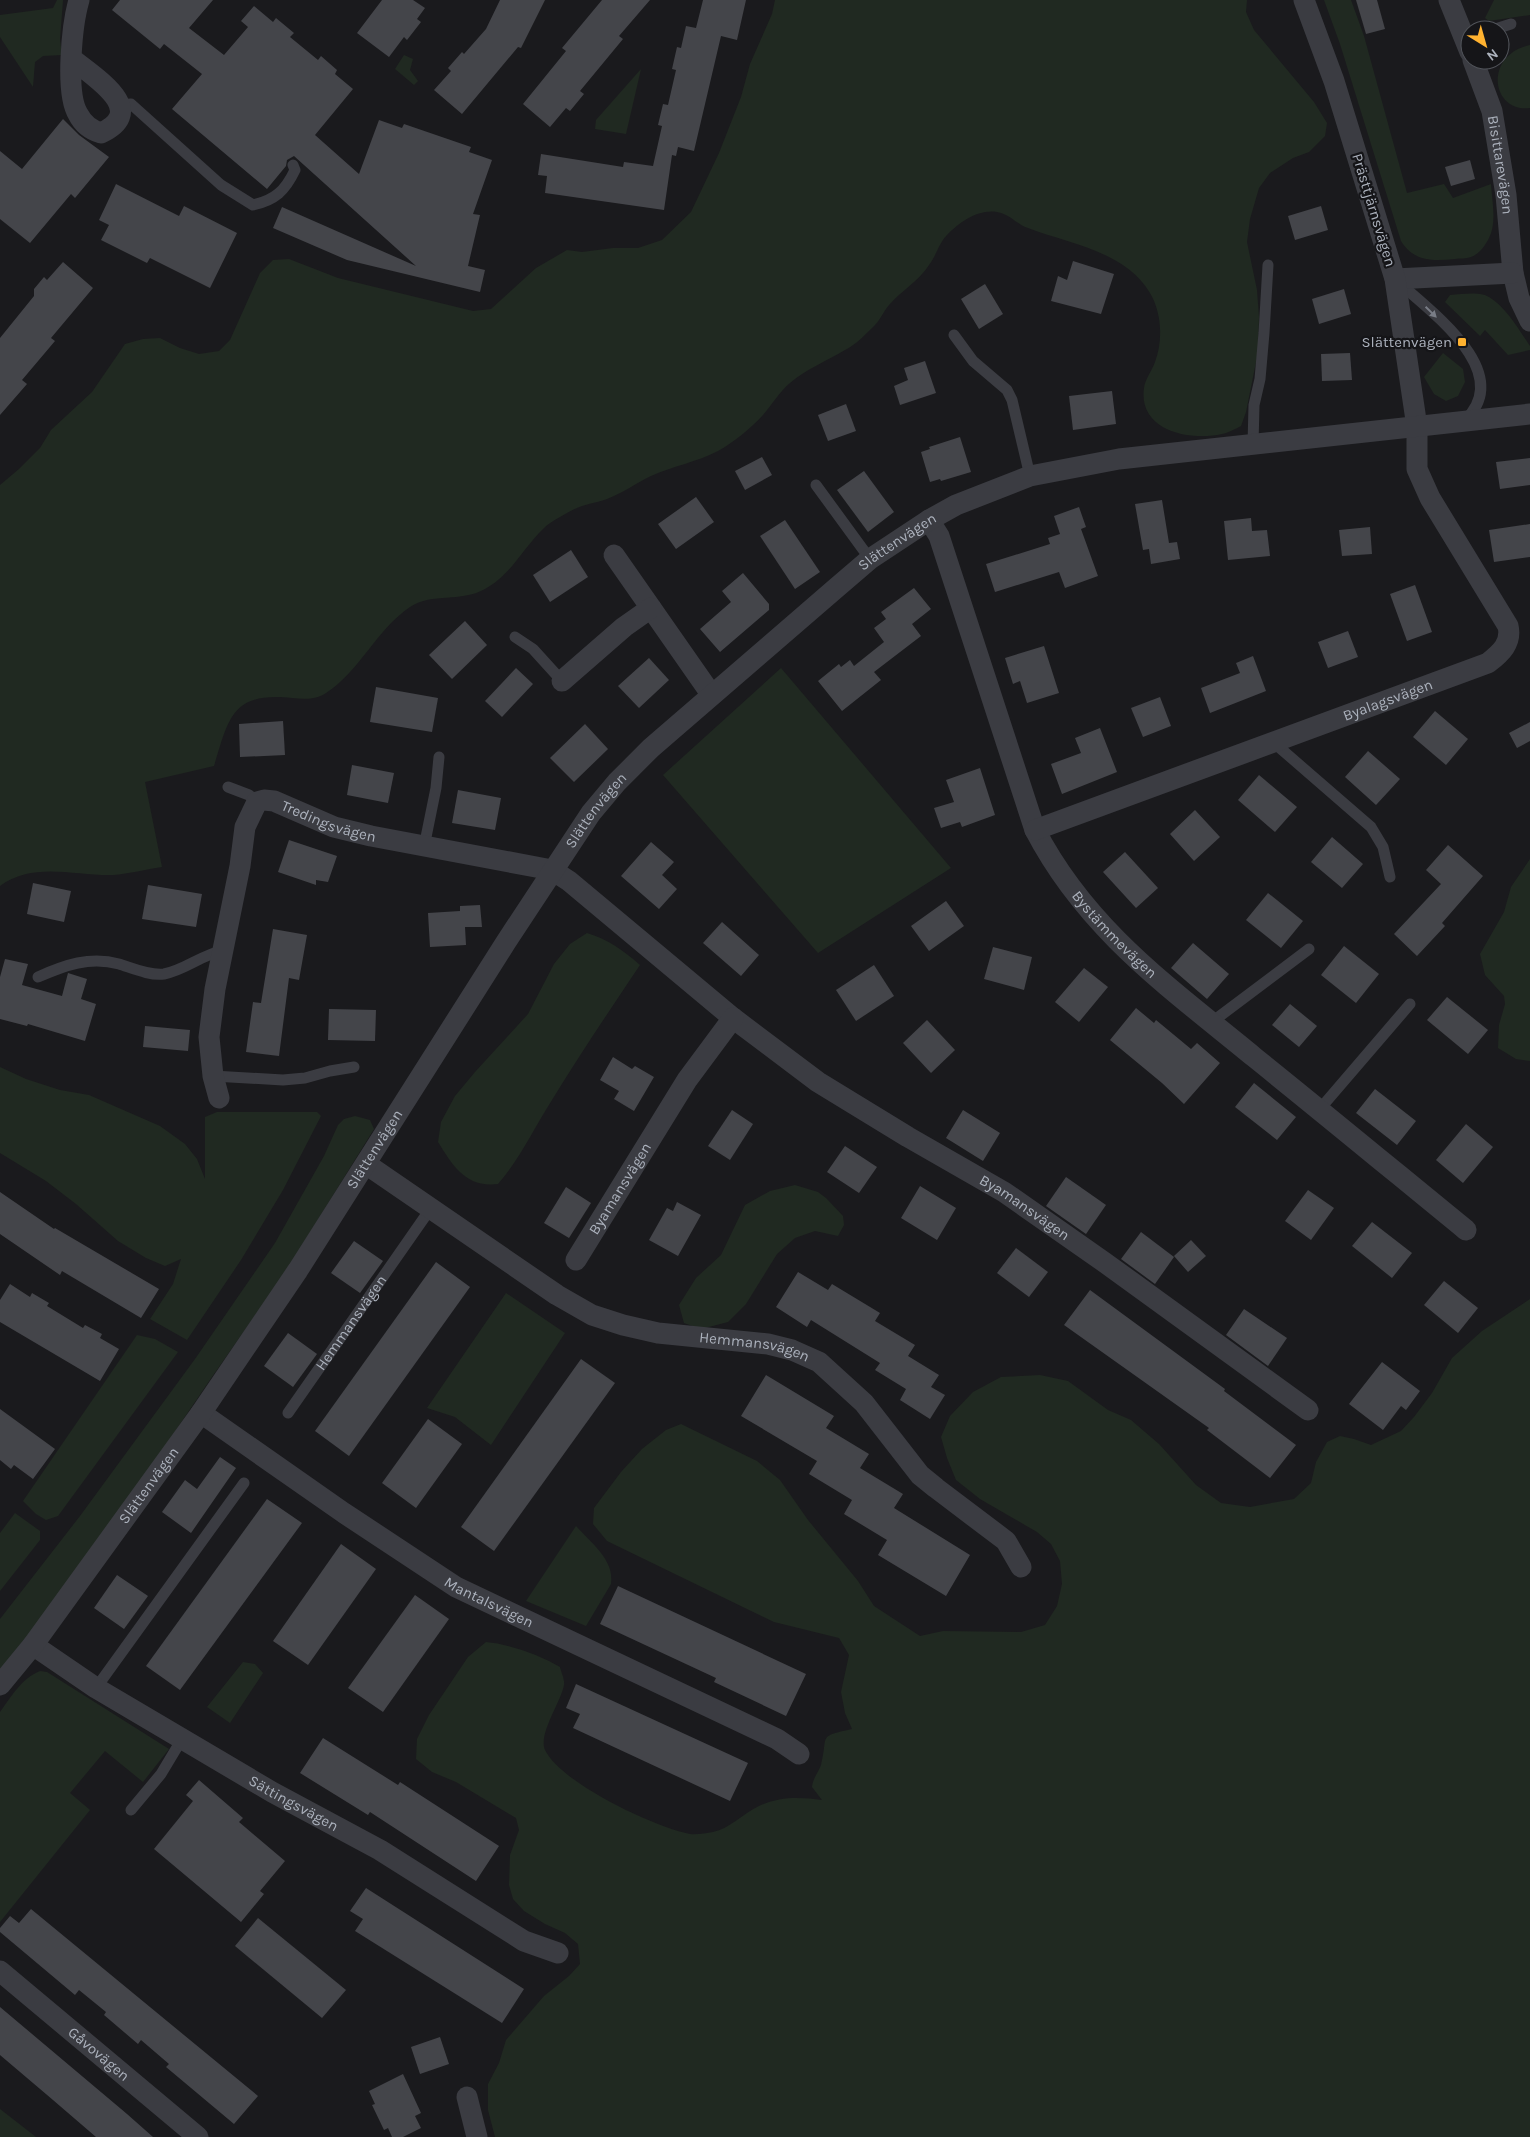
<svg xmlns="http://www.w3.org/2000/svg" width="1530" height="2137" viewBox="0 0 1530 2137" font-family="Karla,sans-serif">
	<rect width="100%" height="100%" fill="#1a1a1d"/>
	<g fill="#202921">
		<polygon points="57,0 63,0 60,39 62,55 43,56 35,62 33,87 0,37 0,15 53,8"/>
		<path d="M775 0H1247L1246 12 1254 30 1314 102 1327 123 1325 136 1309 152 1293 158 1270 173 1259 188 1250 219 1247 242 1257 290 1259 317 1258 352 1246 412 1241 426C1235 429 1228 433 1222 434 1190 441 1138 431 1144 388 1145 379 1152 371 1155 362 1163 341 1162 313 1150 293 1125 251 1070 244 1028 228 1016 224 1010 214 997 212 978 209 960 222 947 235 939 243 936 256 929 265 919 281 901 291 889 305 883 312 880 321 872 328 864 336 855 345 845 350 827 361 806 369 790 383 779 392 772 405 763 415 751 428 733 443 718 451 697 462 673 466 651 476 636 483 623 493 607 499 593 504 582 504 567 513 560 517 550 522 544 528 523 548 511 575 485 589 460 603 433 592 410 607 376 630 360 671 326 693 316 700 305 699 292 698 232 692 229 717 214 766L145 782 162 867C146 869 129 874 113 875 75 876 33 861 0 886V485L19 469 40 448 51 430 92 392 125 344 143 339 160 338 180 348 199 354 219 351 230 340 260 273 273 260 289 259 338 278 473 311 491 309 536 268 567 250 582 252 613 248H638L662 240 691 212 719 153 741 97 750 64 772 14Z"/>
		<path d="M1324 0H1351L1364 36 1407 193 1444 184 1453 198 1491 184C1492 201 1497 222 1489 238 1485 246 1479 254 1471 257 1466 259 1460 258 1455 259 1433 261 1414 262 1401 241L1340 44Z"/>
		<polygon points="1494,0 1530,0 1530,15 1489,21 1485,18"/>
		<path d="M1530 45V108C1491 113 1483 55 1530 45Z"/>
		<polygon points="404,55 413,59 410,70 418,81 414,85 395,69"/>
		<polygon points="641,69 626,134 595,129 596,120"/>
		<path d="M1461 294C1470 294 1481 292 1489 297 1506 307 1519 330 1530 346V350L1508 355 1485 330 1480 336 1445 302 1450 295Z"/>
		<polygon points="1443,353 1463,369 1465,382 1458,396 1446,401 1434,394 1424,377"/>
		<polygon points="781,668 951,868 818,953 663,775"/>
		<polygon points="1530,859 1530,1061 1516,1059 1498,1048 1499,1025 1505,1004 1504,996 1485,975 1480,954 1504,912 1511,887"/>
		<path d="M587 933C609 940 623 950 640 965 610 1010 580 1054 552 1100 534 1128 520 1159 498 1184 466 1188 453 1166 438 1142L441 1122 455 1096 475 1072 528 1014 554 964 570 944Z"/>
		<polygon points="0,1067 26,1079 60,1090 89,1095 160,1126 185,1144 197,1159 205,1179 205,1117 217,1112 317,1112 321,1116 283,1190 241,1260 187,1340 150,1319 173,1284 181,1259 165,1266 146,1258 118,1241 76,1204 46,1181 0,1153"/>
		<polygon points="355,1116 370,1120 374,1129 285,1273 214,1374 93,1552 25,1641 0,1669 0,1619 80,1516 195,1359 275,1243 324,1156 338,1125 344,1119"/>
		<polygon points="795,1185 818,1192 826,1198 843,1216 844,1225 838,1236 815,1231 795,1238 777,1254 746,1304 728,1322 701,1329 684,1323 679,1305 696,1278 721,1255 745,1205 770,1191"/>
		<polygon points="506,1293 565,1333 491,1445 455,1417 427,1408"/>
		<path d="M1530 1299V2137H495L488 2110V2084L499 2063 506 2040 544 1996 569 1976 580 1964 578 1944 565 1933 545 1924 524 1911 513 1899 509 1885 510 1855 519 1830 516 1818 456 1782 432 1772 416 1759 417 1739 429 1715 468 1657 486 1642C509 1644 540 1655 560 1667 561 1672 565 1680 564 1685 561 1702 538 1734 545 1750 561 1783 654 1827 690 1834 697 1835 706 1833 713 1832 729 1829 744 1813 759 1806 780 1796 800 1797 822 1800L812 1787C813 1778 818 1773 821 1765 829 1735 816 1737 852 1729L845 1713 841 1692 849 1655 839 1638 774 1622 607 1541 593 1524 594 1508 621 1472 642 1449 666 1430 681 1424 757 1461 780 1480 808 1520 858 1581 874 1606 920 1636 943 1631 1021 1632 1045 1625 1057 1606 1062 1584 1060 1561 1051 1544 1037 1532 980 1499 956 1480 947 1458 941 1437 950 1416 973 1392 1001 1377 1040 1375 1068 1381 1108 1410 1131 1420 1159 1444 1196 1485 1221 1503 1250 1507 1294 1499 1311 1483 1316 1462 1327 1442 1340 1436 1354 1439 1371 1445 1401 1431 1414 1417 1432 1393 1452 1358 1482 1331Z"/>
		<polygon points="137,1335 155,1339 178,1352 58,1516 46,1520 36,1514 23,1501"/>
		<polygon points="15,1513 40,1531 40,1540 0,1591 0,1533"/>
		<path d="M576 1526C590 1542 615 1560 611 1584L586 1626 526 1601Z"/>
		<polygon points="243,1662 255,1664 263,1673 230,1723 207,1707"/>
		<path d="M40 1671 47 1672 169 1749 143 1782 105 1751 70 1793 90 1810 0 1922V1712C11 1697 22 1678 40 1671Z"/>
		<polygon points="0,2109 36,2137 0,2137"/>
	</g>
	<g fill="#44454a">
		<polygon points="120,0 213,0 189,28 224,55 248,27 241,21 254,6 273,22 276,18 294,33 290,37 318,60 321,56 337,70 335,74 353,89 315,135 359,174 379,120 402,128 404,124 471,147 469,152 492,160 473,214 480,215 468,266 485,270 480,292 347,260 273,228 282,207 416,266 294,156 287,160 286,166 267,189 172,109 202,74 164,44 160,49 112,10"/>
		<polygon points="382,0 413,0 425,8 417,19 421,22 407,40 404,37 389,57 357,33"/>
		<polygon points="500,0 545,0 521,48 518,47 462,114 434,90 451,71 448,68 462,52 464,54 486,29"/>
		<polygon points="602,0 650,0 619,36 623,39 580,91 584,94 570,111 566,108 550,127 523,104 566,51 562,48"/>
		<polygon points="703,0 746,0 737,40 721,36 694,151 678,147 676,156 672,155 664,210 545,193 547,176 538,175 541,154 623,167 624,162 653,166 662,126 658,125 663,104 668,105 676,70 672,69 677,47 681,48 686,26 696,28"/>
		<polygon points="1356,0 1377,0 1385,29 1366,34"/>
		<polygon points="63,119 79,135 109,157 75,198 71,194 30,243 0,219 0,151 22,169"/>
		<polygon points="1470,160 1475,179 1451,186 1445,167"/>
		<polygon points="116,184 179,216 184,206 237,233 210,288 150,258 147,263 101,240 109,225 99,220"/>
		<polygon points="1321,206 1328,230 1295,240 1288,216"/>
		<polygon points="1073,261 1114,274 1101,314 1051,301 1058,276 1067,280"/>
		<polygon points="63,262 93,288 51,338 55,341 22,380 27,384 0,415 0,338 34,296 34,289 44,277 47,280"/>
		<polygon points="985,284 1003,314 979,329 961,299"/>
		<polygon points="1344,289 1351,314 1319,324 1312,299"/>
		<polygon points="1350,353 1352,380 1322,381 1321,354"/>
		<polygon points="925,361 936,393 900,405 894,386 908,380 904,368"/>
		<polygon points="1112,391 1116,424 1073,430 1069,396"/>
		<polygon points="846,404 856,431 828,441 818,415"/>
		<polygon points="960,437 971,472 941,481 940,479 930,482 921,452 930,449 929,447"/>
		<polygon points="762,457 772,475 745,490 735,471"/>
		<polygon points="1530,458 1530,485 1500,489 1496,462"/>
		<polygon points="864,471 894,512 868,532 837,490"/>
		<polygon points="696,497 714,522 676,549 658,524"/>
		<polygon points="1162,500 1169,543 1177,542 1180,559 1151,564 1149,549 1143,550 1135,504"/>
		<polygon points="1079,507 1086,527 1081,529 1098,576 1065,588 1059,572 995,592 986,564 1050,544 1048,538 1060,534 1054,516"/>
		<polygon points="1251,518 1252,531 1267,530 1270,556 1228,560 1224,521"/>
		<polygon points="785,520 820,572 795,589 760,536"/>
		<polygon points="1530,524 1530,557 1494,562 1489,530"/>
		<polygon points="1370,527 1372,554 1342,556 1339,530"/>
		<polygon points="571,550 588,577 550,602 533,575"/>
		<polygon points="743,573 769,604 769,610 720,652 700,629 731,602 722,591"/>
		<polygon points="1415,585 1432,632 1407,641 1390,594"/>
		<polygon points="914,588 931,609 912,624 921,636 874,672 881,680 842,711 818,681 839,664 841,667 850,660 854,666 884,642 874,628 886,619 881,612"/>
		<polygon points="465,621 487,645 452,679 429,655"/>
		<polygon points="1348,631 1358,657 1328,668 1318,642"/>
		<polygon points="1044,646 1059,693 1027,703 1020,681 1013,684 1005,658"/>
		<polygon points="1253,656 1266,691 1210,713 1201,688 1240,673 1236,663"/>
		<polygon points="649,658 669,680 639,708 618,686"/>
		<polygon points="516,668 533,684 502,717 485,701"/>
		<polygon points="376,687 438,698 432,732 370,722"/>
		<polygon points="1160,697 1171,726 1143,737 1131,708"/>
		<polygon points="1435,711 1468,739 1446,765 1413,737"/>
		<polygon points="283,721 285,755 240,757 239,724"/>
		<polygon points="1530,722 1530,741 1517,748 1509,733"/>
		<polygon points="585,724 608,749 574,782 550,758"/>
		<polygon points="1100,728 1117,772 1062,794 1051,764 1081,753 1075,738"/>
		<polygon points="1368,751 1400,779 1376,805 1345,777"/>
		<polygon points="352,765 394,773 388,803 347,795"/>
		<polygon points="980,768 995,815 962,827 960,822 941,828 934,808 954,802 946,780"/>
		<polygon points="1259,775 1297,807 1275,832 1238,800"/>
		<polygon points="458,790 501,798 495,830 452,823"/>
		<polygon points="1195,810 1220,837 1194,861 1170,834"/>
		<polygon points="1332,837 1363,864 1342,888 1311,862"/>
		<polygon points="289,840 337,856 328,882 316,880 316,885 278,872"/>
		<polygon points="651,842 674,862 662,875 677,889 659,909 621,876"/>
		<polygon points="1448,845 1483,876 1442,923 1445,926 1417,956 1394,934 1441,884 1426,870"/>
		<polygon points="1125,852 1158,888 1136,908 1103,872"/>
		<polygon points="33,883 71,891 64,922 27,914"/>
		<polygon points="148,885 202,894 196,927 142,919"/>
		<polygon points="1268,893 1303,921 1281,948 1246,920"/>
		<polygon points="946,901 964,926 929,951 911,926"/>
		<polygon points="480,905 482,927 465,927 466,945 430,947 428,913 460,911 460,906"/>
		<polygon points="722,922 759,955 741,976 703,943"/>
		<polygon points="273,929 307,935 299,980 289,978 279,1056 246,1052 253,1002 261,1003"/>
		<polygon points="1193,943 1229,974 1207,999 1171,968"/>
		<polygon points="1344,946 1379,974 1356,1003 1321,975"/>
		<polygon points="993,947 1032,957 1024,990 984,979"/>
		<polygon points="5,959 28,964 22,985 62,996 68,973 87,979 81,999 96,1004 85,1041 28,1024 27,1026 0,1019 0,977"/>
		<polygon points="874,965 894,996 856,1021 836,990"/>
		<polygon points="1084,968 1108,987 1079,1022 1055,1002"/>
		<polygon points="1447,997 1488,1030 1468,1054 1427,1020"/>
		<polygon points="1290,1004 1317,1026 1299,1047 1272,1025"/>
		<polygon points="1136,1008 1154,1023 1156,1020 1191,1049 1197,1043 1220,1063 1184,1104 1162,1083 1110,1040"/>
		<polygon points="329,1009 376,1010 375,1041 328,1040"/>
		<polygon points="927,1020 955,1050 931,1073 903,1043"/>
		<polygon points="145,1026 190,1030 188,1051 143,1047"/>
		<polygon points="613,1057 632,1069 635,1066 654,1077 634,1111 614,1099 619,1091 600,1080"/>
		<polygon points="1254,1083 1296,1117 1277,1140 1235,1107"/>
		<polygon points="1375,1089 1416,1121 1397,1145 1356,1113"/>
		<polygon points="732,1110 753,1124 730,1160 708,1146"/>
		<polygon points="963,1110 1000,1133 983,1161 946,1138"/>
		<polygon points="1466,1124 1493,1147 1463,1183 1436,1160"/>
		<polygon points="845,1146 877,1167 859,1193 827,1172"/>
		<polygon points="1066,1177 1106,1205 1086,1234 1046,1206"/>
		<polygon points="920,1186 956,1208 937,1240 901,1218"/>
		<polygon points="566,1187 591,1203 569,1238 544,1223"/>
		<polygon points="1308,1190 1334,1208 1311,1240 1285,1221"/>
		<polygon points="0,1192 54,1229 55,1228 159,1289 141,1318 62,1271 60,1275 0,1234"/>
		<polygon points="677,1202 701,1215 678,1256 649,1240 667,1208 673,1211"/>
		<polygon points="1372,1222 1412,1253 1392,1278 1352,1246"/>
		<polygon points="1141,1232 1174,1257 1155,1284 1121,1259"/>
		<polygon points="1191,1240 1206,1256 1188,1272 1174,1256"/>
		<polygon points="354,1241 383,1261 360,1293 331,1273"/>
		<polygon points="1016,1248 1048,1272 1029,1297 997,1273"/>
		<polygon points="436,1262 470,1287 349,1456 315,1431"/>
		<polygon points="798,1272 828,1290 832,1284 880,1313 875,1321 915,1345 908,1356 939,1375 931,1387 945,1395 930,1419 900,1400 906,1389 875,1370 880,1363 811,1320 807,1327 776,1307"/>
		<polygon points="1444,1281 1478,1308 1458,1333 1424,1305"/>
		<polygon points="10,1284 30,1297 32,1293 49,1303 47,1306 83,1328 85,1325 102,1334 100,1338 119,1349 100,1381 0,1322 0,1300"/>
		<polygon points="1090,1290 1225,1389 1224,1391 1296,1445 1270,1478 1207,1430 1209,1428 1064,1325"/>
		<polygon points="1244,1309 1287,1338 1268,1366 1226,1335"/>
		<polygon points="288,1333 317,1354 293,1387 264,1366"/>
		<polygon points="581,1359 615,1383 494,1551 461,1527"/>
		<polygon points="1382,1362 1420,1391 1406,1410 1401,1406 1383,1430 1349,1404"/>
		<polygon points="766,1375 834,1416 826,1428 869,1454 860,1468 903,1494 894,1508 970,1555 946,1596 878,1555 887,1540 844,1514 852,1500 809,1474 817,1461 741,1416"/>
		<polygon points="0,1409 55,1449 33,1479 14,1465 11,1469 0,1460"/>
		<polygon points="428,1419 462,1444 416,1508 382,1483"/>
		<polygon points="220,1457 236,1468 191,1533 162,1512 185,1480 197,1489"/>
		<polygon points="267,1499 302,1523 180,1690 146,1666"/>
		<polygon points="341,1544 376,1569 308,1665 273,1641"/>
		<polygon points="117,1575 148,1596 124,1629 94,1608"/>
		<polygon points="618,1586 806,1674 786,1716 714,1682 716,1678 600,1624"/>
		<polygon points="415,1595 449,1619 383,1712 348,1688"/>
		<polygon points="576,1684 748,1763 730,1801 573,1728 580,1714 566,1708"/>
		<polygon points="323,1738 398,1785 400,1782 499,1846 476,1881 370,1812 368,1815 300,1773"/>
		<polygon points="199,1780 243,1818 239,1822 285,1861 260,1891 264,1894 241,1922 154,1849 193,1801 186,1795"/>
		<polygon points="366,1888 524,1989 502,2023 355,1931 363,1919 350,1911"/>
		<polygon points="31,1909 258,2096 234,2124 166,2067 169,2064 141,2040 138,2044 104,2015 106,2012 79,1990 75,1995 0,1932 0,1928 10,1916 19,1923"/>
		<polygon points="258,1918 346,1990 322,2018 235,1946"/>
		<polygon points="0,2007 127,2114 153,2137 96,2137 53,2100 0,2055"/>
		<polygon points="440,2037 449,2064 420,2074 411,2047"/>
		<polygon points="403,2074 421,2113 415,2116 421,2128 403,2137 392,2137 388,2128 384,2130 372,2105 375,2104 369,2091"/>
	</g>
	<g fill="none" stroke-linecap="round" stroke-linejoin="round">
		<g stroke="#3b3c42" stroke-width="11">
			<polyline points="1492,30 1511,24"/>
			<path d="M121 105 131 104 221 185 253 205C275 200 285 191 295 170L293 165"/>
			<path d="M1396 280C1430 311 1516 372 1465 420"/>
			<polyline points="954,335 973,361 1007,390 1012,400 1030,476"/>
			<polyline points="1253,445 1254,405 1260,379 1264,333 1268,265"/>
			<polyline points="816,485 870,559"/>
			<polyline points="515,637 533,649 562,681"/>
			<polyline points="1273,742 1371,827 1383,847 1390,877"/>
			<polyline points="228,787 249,795 257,802"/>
			<polyline points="424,847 436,788 439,757"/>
			<path d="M38 977C65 965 90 956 119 964 132 968 150 976 164 974 185 970 201 955 224 950"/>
			<polyline points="1212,1022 1309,949"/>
			<polyline points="213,1076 283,1080 305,1078 330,1071 354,1067"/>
			<polyline points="1319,1110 1410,1004"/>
			<path id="s1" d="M288 1413 431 1208"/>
			<polyline points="96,1688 244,1483"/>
			<polyline points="131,1810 161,1774 182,1739"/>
		</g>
		<g stroke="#3b3c42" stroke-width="21">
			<polyline points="1449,0 1470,52"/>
			<path d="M71 58C94 77 150 110 101 133 91 130 83 124 78 114 65 93 72 24 79 0"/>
			<path id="s2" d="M1473 60 1492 111 1506 195 1513 273 1519 298 1530 321"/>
			<polyline points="1395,279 1513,273"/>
			<path id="s3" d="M929 520 939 536 1035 830C1087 930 1169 987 1254 1057 1325 1114 1395 1172 1466 1230"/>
			<polyline points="614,555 711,694"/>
			<polyline points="562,681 624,627 651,608"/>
			<path id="s4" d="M1035 830 1488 663C1501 653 1512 643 1508 626L1430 498 1417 469V427L1395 279 1334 81 1304 0"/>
			<path id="s5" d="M219 1098 213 1076 209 1037 215 989 240 866 245 827 257 802 264 800 274 801 334 827 371 836 552 870 569 881 733 1018 818 1082 908 1137 1004 1192 1104 1262 1308 1410"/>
			<path id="s6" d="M366 1164 557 1295 592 1315 623 1325 658 1333 768 1344 792 1350 819 1362 864 1403 920 1475 936 1488 1006 1541 1021 1567"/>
			<path id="s7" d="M576 1260 687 1080 733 1018"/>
			<path id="s8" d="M201 1413 344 1513 456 1587 777 1739 799 1754"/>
			<path id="s9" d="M33 1645 96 1688 272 1792 380 1850 524 1941 558 1953"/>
			<path id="s10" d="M0 1685 33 1645 201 1413 298 1270 506 942 591 813 617 782 651 748 835 589 870 559 929 520 956 505 1030 476 1119 459 1530 414"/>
			<path id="s11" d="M0 1971 198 2137"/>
			<polyline points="467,2097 477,2137"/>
		</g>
	</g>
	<defs><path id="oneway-solid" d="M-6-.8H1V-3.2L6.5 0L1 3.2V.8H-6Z" transform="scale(1.25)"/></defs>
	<use fill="#797d86" href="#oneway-solid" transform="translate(1431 312) rotate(44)"/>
	<rect fill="#ffb230" stroke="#151518" stroke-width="2" x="1457" y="337" width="10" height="10" rx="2.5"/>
	<g text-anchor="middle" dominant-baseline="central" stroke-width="4.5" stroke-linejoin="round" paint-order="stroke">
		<g font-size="15" fill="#acb2bd" stroke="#151518">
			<text stroke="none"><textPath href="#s2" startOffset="109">Bisittarevägen</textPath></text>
			<text transform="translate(1374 210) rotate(73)">Prästtjärnsvägen</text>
			<text stroke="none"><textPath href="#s10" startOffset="1464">Slättenvägen</textPath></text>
			<text stroke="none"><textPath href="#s4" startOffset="376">Byalagsvägen</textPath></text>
			<text stroke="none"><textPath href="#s10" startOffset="1059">Slättenvägen</textPath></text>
			<text stroke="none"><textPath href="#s5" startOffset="379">Tredingsvägen</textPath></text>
			<text stroke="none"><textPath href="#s3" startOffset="460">Bystämmevägen</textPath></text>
			<text stroke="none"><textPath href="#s10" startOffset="654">Slättenvägen</textPath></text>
			<text stroke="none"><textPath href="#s7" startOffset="84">Byamansvägen</textPath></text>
			<text stroke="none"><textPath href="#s5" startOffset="1190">Byamansvägen</textPath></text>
			<text stroke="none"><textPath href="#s1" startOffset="110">Hemmansvägen</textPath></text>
			<text stroke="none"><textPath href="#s6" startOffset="438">Hemmansvägen</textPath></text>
			<text stroke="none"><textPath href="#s10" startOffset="249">Slättenvägen</textPath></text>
			<text stroke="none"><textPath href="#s8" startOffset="345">Mantalsvägen</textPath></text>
			<text stroke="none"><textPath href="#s9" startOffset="305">Sättingsvägen</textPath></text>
			<text stroke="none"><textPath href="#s11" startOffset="129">Gåvovägen</textPath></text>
		</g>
		<g font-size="15" fill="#acb2bd" stroke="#151518" text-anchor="end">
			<text x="1452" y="342">Slättenvägen</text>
		</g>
	</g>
	<g transform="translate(1485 45) rotate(143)"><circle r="24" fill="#151518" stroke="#51545a"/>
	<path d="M0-4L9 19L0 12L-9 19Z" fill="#ffb230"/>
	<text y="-8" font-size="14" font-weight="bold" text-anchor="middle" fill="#acb2bd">N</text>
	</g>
</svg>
